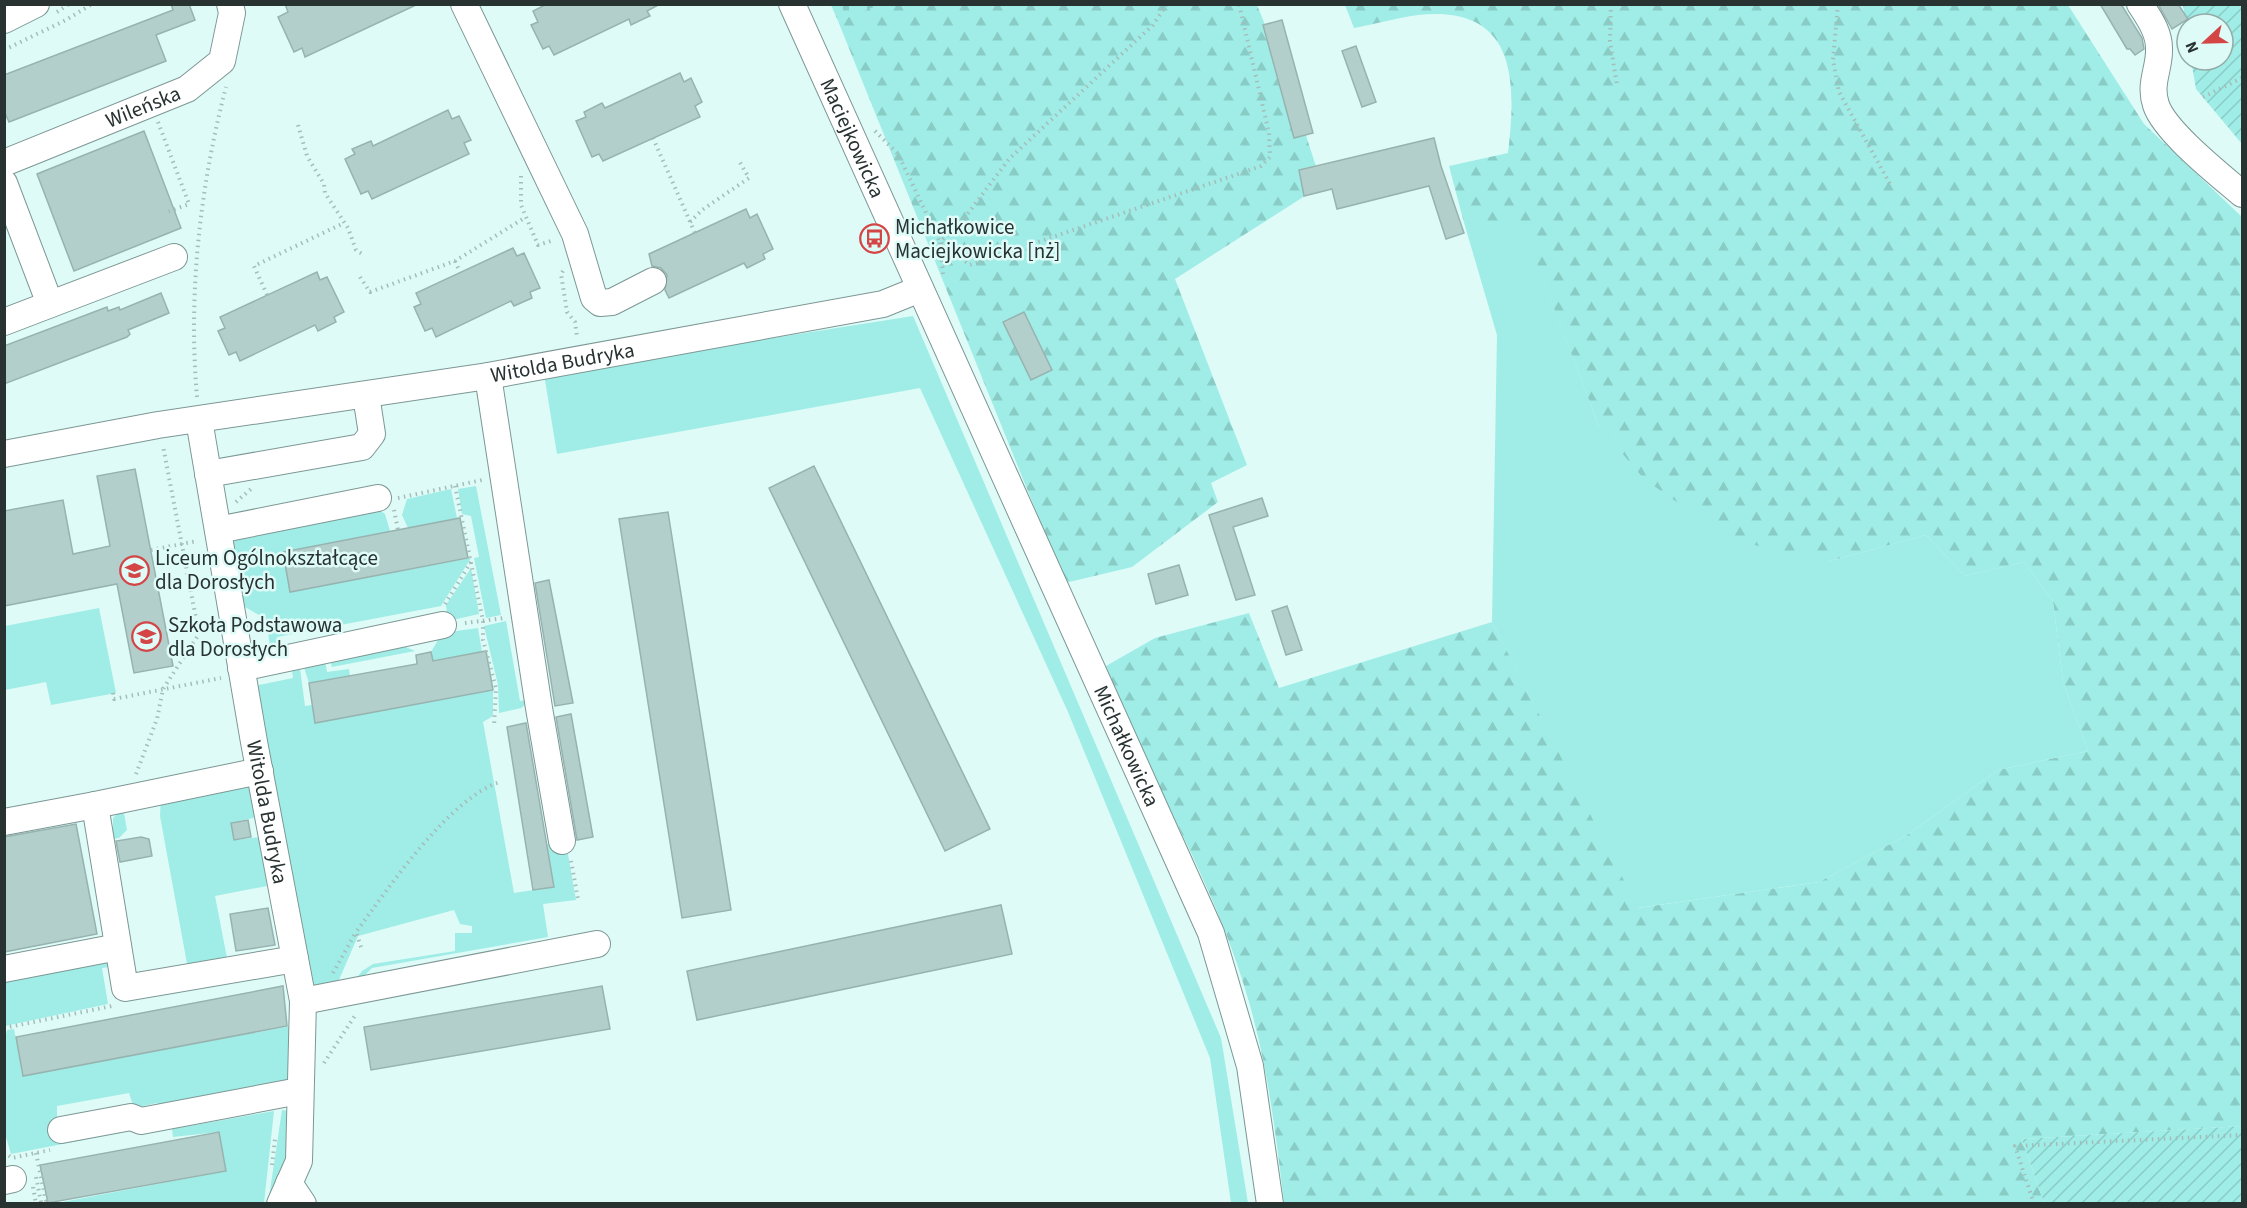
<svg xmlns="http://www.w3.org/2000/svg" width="2247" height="1208" viewBox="0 0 2247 1208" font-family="'Source Sans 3',sans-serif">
	<defs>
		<pattern id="forest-firs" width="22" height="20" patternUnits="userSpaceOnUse" patternTransform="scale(1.5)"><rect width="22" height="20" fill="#9fede6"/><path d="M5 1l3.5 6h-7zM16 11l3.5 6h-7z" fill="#89ccc6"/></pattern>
		<pattern id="cemetery-stones" width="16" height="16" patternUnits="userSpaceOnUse" patternTransform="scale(1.5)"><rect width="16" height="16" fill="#9fede6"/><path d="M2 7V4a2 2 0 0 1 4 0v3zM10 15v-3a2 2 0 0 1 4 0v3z" fill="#89ccc6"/></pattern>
		<pattern id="garden-furrows" width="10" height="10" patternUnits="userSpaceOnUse" patternTransform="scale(1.5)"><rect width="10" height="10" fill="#9fede6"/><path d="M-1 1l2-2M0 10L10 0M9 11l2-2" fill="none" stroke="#89ccc6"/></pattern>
	</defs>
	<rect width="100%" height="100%" fill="#defbf8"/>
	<g fill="#9fede6">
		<polygon points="1472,218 1522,224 1599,426 1830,561 1926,535 1965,576 2024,562 2053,601 2063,682 2088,751 1998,770 1907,835 1819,882 1637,908 1492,622 1497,335 1463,219"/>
		<polygon points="913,316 1221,1038 1248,1203 1231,1203 1210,1058 1068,712 920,388 557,454 544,374"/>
		<polygon points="476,486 501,615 486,618 474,558 479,557 471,516 462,514 458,489"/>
		<polygon points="451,489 457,518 408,528 402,515 407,499"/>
		<polygon points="375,507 385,514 390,531 283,552 290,592 471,558 441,606 277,637 280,652 271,654 266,619 236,602 227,538"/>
		<polygon points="471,568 479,614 448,621 446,605"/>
		<polygon points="99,608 116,693 51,705 46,682 5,690 5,626"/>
		<polygon points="506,621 520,701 533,699 521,708 499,713 498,685 484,626"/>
		<polygon points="478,628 482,652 433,661 431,652 442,633"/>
		<polygon points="394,642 415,651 332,667 329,655"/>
		<polygon points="324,656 327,672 349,669 350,676 309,683 302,661"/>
		<polygon points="299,661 305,706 312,705 316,723 493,690 493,716 483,722 514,893 554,887 547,844 566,843 576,900 543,904 548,937 372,968 361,979 356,979 362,971 373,964 455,951 455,933 472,933 472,926 460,924 454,910 358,936 335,989 313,987 254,686 293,678 291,663"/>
		<polygon points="241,783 251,788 257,817 231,823 234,840 260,837 267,886 215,896 228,963 188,969 160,816 161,798"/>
		<polygon points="123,808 127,830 119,838 113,839 113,818"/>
		<polygon points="106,958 116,966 102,968 108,1004 5,1026 5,976"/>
		<polygon points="291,1026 287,1083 166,1112 157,1103 134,1108 129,1093 57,1106 57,1119 131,1124 140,1129 11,1154 5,1134 4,1044 7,1030 14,1029 23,1076"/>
		<polygon points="282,1110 289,1111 290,1166 268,1204"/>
		<polygon points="274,1111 264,1203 52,1204 226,1171 219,1132 173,1137 172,1129"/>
	</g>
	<g fill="url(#forest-firs)">
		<polygon points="879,4 1257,5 1291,89 1322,185 1175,279 1247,465 1211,483 1218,502 1132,567 1065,583 838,21"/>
		<path d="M1345 5H2068L2144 124 2242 217V1126L2022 1139 2044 1203H1284C1276 1135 1268 1068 1249 1002 1217 888 1151 776 1099 670L1155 638 1249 613 1279 688 1492 622 1638 908 1819 882 1907 835 1998 770 2088 751 2063 682 2053 601 2024 562 1965 576 1926 535 1830 561 1731 540 1644 479 1599 426 1522 225 1463 219 1449 166 1508 153C1517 79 1516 5 1418 15 1396 18 1375 24 1354 28Z"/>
	</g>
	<polygon fill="url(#cemetery-stones)" points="831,5 879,5 838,21"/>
	<g fill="url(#garden-furrows)">
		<polygon points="2183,5 2242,5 2242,144 2196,89 2191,60 2223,60 2223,24 2187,24 2187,30"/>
		<polygon points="2242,1126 2242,1203 2044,1203 2022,1139"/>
	</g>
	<g fill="#b3cfcc" stroke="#97b3b0" stroke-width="1.5">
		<polygon points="171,4 189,4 195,20 156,35 166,61 9,122 4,111 4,75 173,10"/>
		<polygon points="285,4 418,4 305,57 302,48 294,52 278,17 288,12"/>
		<polygon points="547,4 660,4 647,11 650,16 641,20 631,25 629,19 554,55 549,46 543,49 531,25 538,22 533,11"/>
		<polygon points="2100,4 2121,4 2142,38 2144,49 2135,55 2130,49 2127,49"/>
		<polygon points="2158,4 2178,4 2188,19 2172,29"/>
		<polygon points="1282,20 1313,133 1294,138 1263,25"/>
		<polygon points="1356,46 1376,102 1362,107 1342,51"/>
		<polygon points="680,73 684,82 691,78 702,102 695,106 700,117 603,161 599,154 592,157 576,121 586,117 584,112 602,103 605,108"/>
		<polygon points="448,110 452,119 459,116 471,140 464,143 469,154 372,199 368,191 361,194 345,159 355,154 352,149 371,141 373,146"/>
		<polygon points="144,131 181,228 74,271 37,174"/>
		<polygon points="1434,138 1441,166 1464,233 1446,239 1429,186 1337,209 1332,189 1304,196 1299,170"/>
		<polygon points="746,209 750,218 757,214 773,249 763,254 765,259 747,268 744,263 669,298 665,290 667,275 661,268 652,266 649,254"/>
		<polygon points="513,248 517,256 524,253 540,288 530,292 532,298 514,306 511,301 436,337 432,328 425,331 414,307 421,304 416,293"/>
		<polygon points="317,272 320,280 327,277 344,312 334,317 336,322 318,331 315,325 240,361 236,352 229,355 218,331 225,328 220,317"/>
		<polygon points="161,293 169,313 128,330 130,334 127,337 4,384 4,346 107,307 108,311 119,307 120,310"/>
		<polygon points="1024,312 1052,370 1031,380 1003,322"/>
		<polygon points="814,466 990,829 945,851 769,488"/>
		<polygon points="135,469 173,666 134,673 117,584 4,606 4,511 63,500 73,554 110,546 97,476"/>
		<polygon points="1262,498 1268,516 1233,527 1255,595 1236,600 1209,515"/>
		<polygon points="668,512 731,910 682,918 619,519"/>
		<polygon points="460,518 468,558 290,592 283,552"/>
		<polygon points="1179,565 1188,595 1156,604 1148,574"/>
		<polygon points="549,580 573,703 555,706 535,583"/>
		<polygon points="1287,606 1302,650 1286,655 1272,611"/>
		<polygon points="486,651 493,690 315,723 309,683 417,664 416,655 431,652 433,661"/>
		<polygon points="571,714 593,837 577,840 556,717"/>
		<polygon points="526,723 554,887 533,890 507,727"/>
		<polygon points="248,820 251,837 234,840 231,823"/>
		<polygon points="76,824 97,934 4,952 4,837"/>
		<polygon points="141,837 149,839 152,856 120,862 116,841"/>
		<polygon points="1001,905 1012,954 697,1020 687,971"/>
		<polygon points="268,908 275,945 236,951 230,914"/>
		<polygon points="283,986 287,1026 23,1076 16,1037"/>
		<polygon points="602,986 610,1029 371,1070 364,1027"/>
		<polygon points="219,1132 226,1171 48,1203 40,1165"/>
	</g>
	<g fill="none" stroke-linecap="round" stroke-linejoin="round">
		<defs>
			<g id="minor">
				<polyline points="464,4 575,234 594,298 600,303 612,302 653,281"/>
				<path id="s1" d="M792 4 1211 933 1250 1066 1270 1204"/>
				<path d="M2140 4C2149 18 2160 33 2159 51 2159 70 2149 84 2156 105 2165 132 2220 175 2242 194"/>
				<polyline points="4,20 36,4"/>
				<path id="s2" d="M4 163 187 89 222 61 232 13 230 4"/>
				<polyline points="4,183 50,304"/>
				<polyline points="4,322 174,257"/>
				<polyline points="488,376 539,708 562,841"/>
				<path id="s3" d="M199 420 254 742 303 1001 299 1161 280 1204"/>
				<path id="s4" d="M4 454 158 425 488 376 883 304 920 289"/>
				<polyline points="208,474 362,447 372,434 366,395"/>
				<polyline points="218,530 378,498"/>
				<polyline points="241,668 443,625"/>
				<polyline points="95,805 260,771"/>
				<polyline points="4,822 95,805 125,988 295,959"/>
				<polyline points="4,969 118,947"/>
				<polyline points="303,1001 597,944"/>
				<polyline points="61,1130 131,1117 141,1121 299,1091"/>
				<polyline points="4,1181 13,1179"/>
				<polyline points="289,1183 303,1204"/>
			</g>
		</defs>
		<use href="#minor" stroke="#7d9794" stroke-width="28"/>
		<g stroke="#a5bdba" stroke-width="4" stroke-dasharray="1.5 4.5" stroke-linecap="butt">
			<polyline points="1611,4 1610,41 1617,85"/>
			<polyline points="1838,4 1833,60 1839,92 1891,186"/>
			<polyline points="57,12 69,4"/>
			<polyline points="4,50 66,20 92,4"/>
			<polyline points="2203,97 2242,78"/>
			<polyline points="158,122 189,204 165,213"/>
			<polyline points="298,125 307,156 324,184 325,193 348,228 356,250 364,255"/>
			<polyline points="875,131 898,154 940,242 970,265 1247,171 1261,166 1270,157 1269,133 1239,4"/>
			<polyline points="653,138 695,233"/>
			<polyline points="521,176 521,205 538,245 554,240"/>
			<polyline points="690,222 702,210 749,178 738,159"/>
			<polyline points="455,261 460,272"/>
			<polyline points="563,271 561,274 567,312 575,322 577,337"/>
			<polyline points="943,274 940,242 963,220 1009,159 1153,25 1167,4"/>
			<polyline points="360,277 370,292 455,261 526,217"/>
			<polyline points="267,295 254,266 344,223"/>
			<path d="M197 397C188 294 200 186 226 87"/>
			<polyline points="455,486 483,621 483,640 496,688 494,726"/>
			<polyline points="398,498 482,480"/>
			<polyline points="236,502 251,489"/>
			<polyline points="394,510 398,530"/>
			<polyline points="151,550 197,541"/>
			<polyline points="445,604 471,562"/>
			<polyline points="465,623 505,618"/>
			<polyline points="113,693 114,699 221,678"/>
			<polyline points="136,774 157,719 163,689 199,634 163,446"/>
			<polyline points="571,861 578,899"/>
			<path d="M361 947 356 932C388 889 449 798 500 782"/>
			<polyline points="333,973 356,932"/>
			<polyline points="4,1028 112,1006"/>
			<polyline points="324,1063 356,1014"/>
			<polyline points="4,1152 12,1158 50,1150"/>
			<polyline points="36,1153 46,1201 41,1202 36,1177"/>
			<polyline points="272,1165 275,1139"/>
			<polyline points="33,1187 36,1204"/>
			<polyline points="2034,1204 2015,1146 2242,1135"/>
		</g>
		<use href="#minor" stroke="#fff" stroke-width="26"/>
	</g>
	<defs>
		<symbol id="bus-ring" viewBox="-11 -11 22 22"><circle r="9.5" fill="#defbf8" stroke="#d44546" stroke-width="1.5"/><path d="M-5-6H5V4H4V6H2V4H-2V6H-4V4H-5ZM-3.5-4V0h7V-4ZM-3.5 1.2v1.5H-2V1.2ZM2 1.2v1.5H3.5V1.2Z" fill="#d44546"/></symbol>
		<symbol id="school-ring" viewBox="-11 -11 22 22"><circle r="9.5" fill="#defbf8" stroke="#d44546" stroke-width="1.5"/><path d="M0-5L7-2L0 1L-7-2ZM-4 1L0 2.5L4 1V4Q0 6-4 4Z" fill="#d44546"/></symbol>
	</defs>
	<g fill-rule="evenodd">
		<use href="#bus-ring" x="858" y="222" width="33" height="33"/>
		<use href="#school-ring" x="118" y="554" width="33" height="33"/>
		<use href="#school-ring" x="130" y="620" width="33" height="33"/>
	</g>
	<g text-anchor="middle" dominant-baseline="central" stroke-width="5" stroke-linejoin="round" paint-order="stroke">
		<g font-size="21" fill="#273231" stroke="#defbf8">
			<text stroke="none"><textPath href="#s2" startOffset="150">Wileńska</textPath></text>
			<text stroke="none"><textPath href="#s1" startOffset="147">Maciejkowicka</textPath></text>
			<text stroke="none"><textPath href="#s4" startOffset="566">Witolda Budryka</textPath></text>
			<text stroke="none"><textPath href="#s1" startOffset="814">Michałkowicka</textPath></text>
			<text stroke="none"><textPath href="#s3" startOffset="398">Witolda Budryka</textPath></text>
		</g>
		<g font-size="21" fill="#273231" stroke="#defbf8" text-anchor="start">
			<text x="895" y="227">Michałkowice<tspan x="895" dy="24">Maciejkowicka [nż]</tspan></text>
			<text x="155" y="558">Liceum Ogólnokształcące<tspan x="155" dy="24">dla Dorosłych</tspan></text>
			<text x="168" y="625">Szkoła Podstawowa<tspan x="168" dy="24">dla Dorosłych</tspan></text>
		</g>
	</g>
	<rect width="2247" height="1208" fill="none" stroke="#273231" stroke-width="12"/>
	<g transform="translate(2205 42) rotate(248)"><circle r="28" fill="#defbf8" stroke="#95aba8" stroke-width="1.5"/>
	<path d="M0-4.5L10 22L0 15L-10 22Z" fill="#d44546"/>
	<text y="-9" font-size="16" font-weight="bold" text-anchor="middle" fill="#273231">N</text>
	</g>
</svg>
